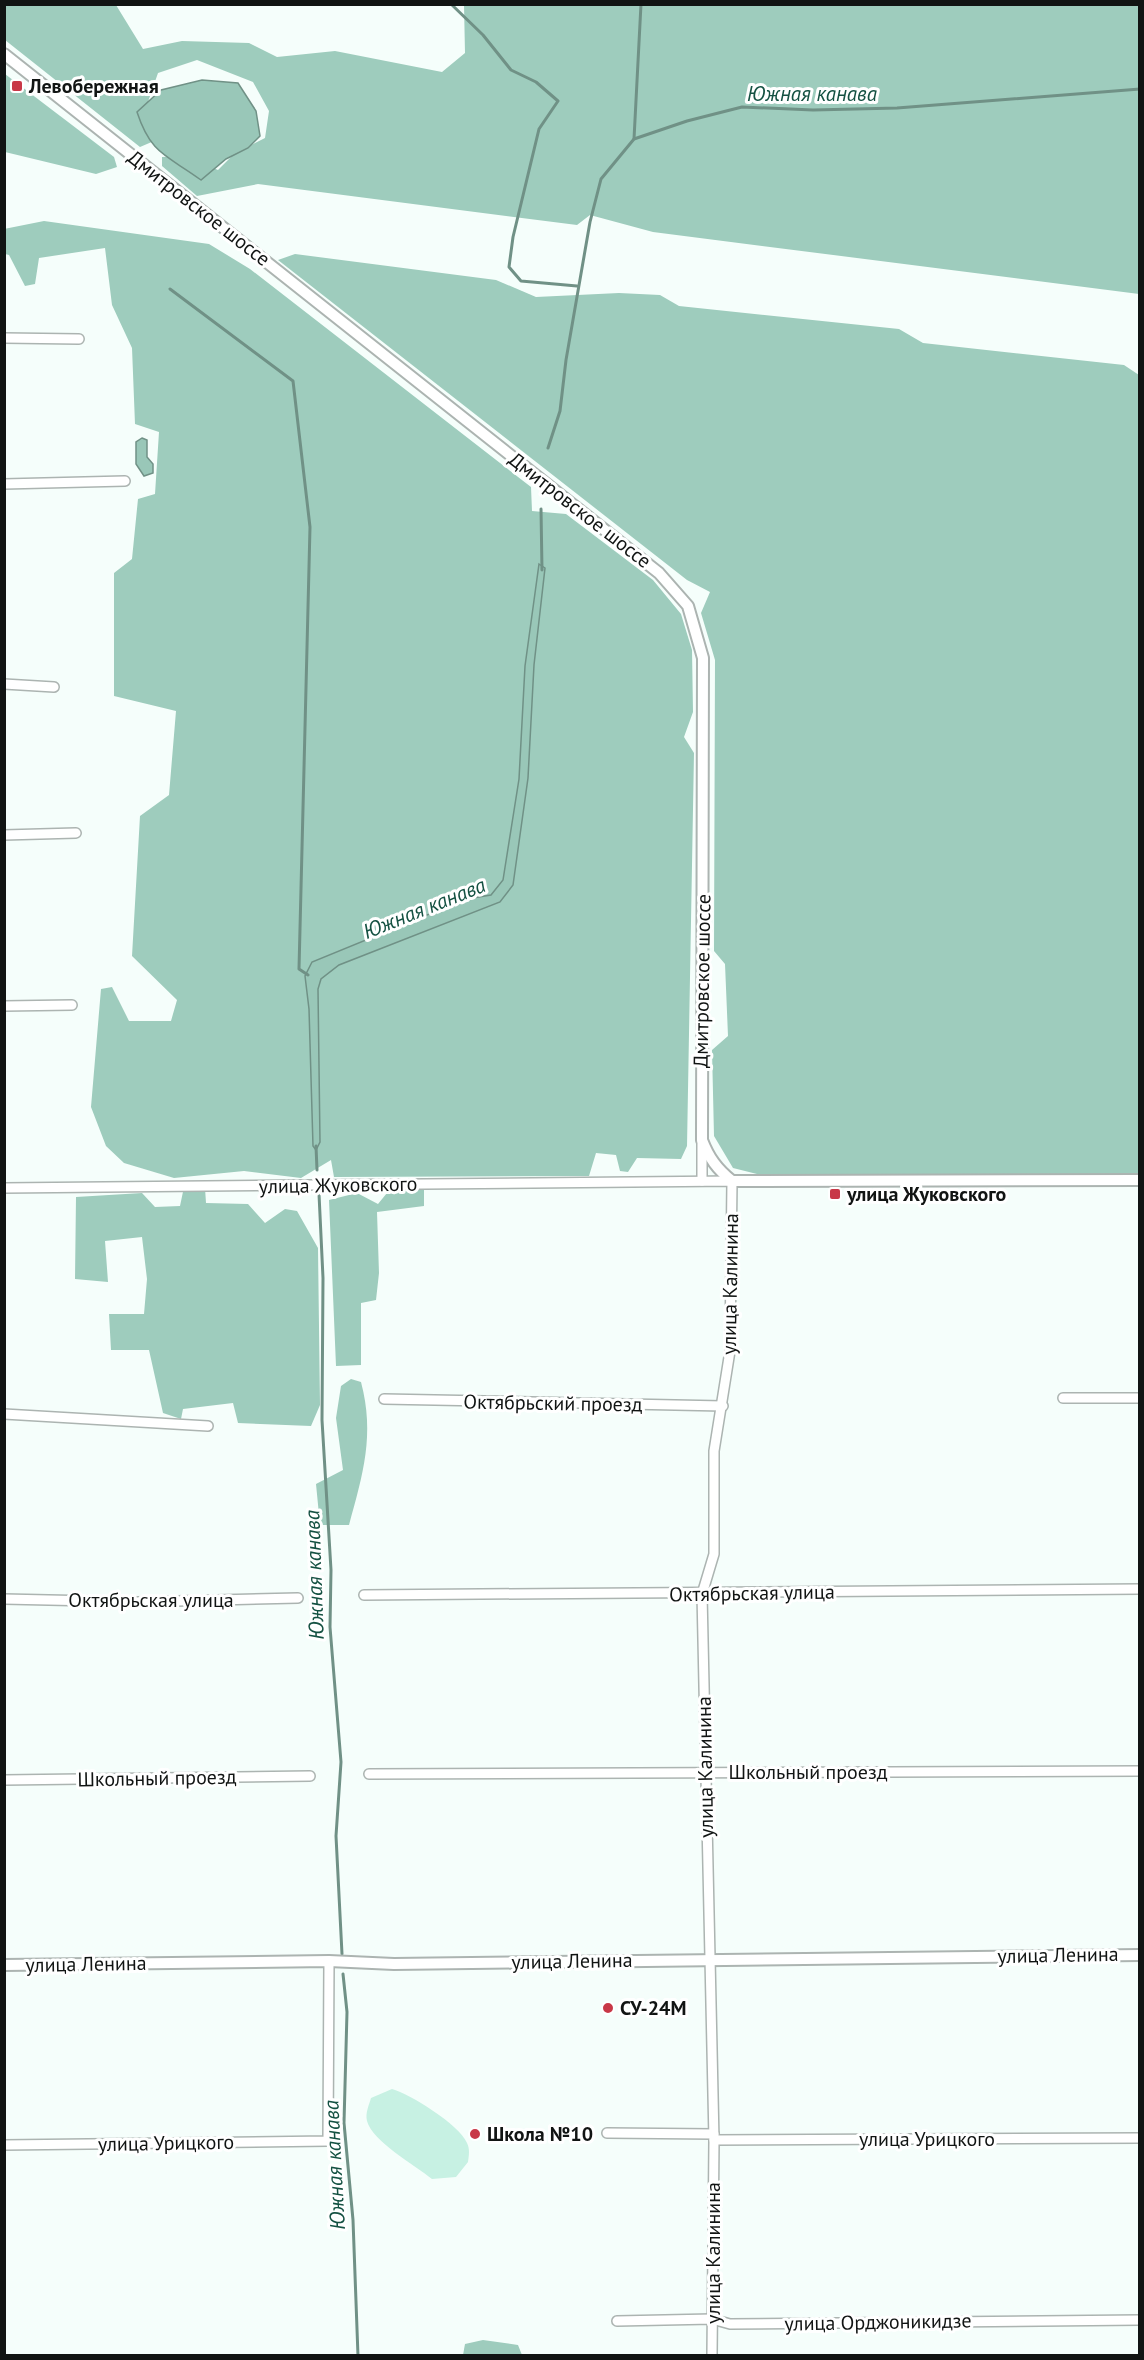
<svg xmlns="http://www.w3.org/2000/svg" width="1144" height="2360" viewBox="0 0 1144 2360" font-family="'PT Sans',sans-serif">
	<rect width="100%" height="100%" fill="#f5fefb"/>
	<path fill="#c7f1e3" d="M392 2089C410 2094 460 2125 467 2143 470 2149 469 2155 468 2162L456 2177 432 2179C416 2166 372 2141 367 2121 365 2113 369 2105 371 2098Z"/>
	<g fill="#9eccbd">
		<polygon points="4,5 116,5 143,49 182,41 249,43 277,57 335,51 442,72 465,53 464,5 1139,5 1139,294 653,232 590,215 577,225 258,184 197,196 162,166 162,157 186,156 218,170 235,153 265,138 269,111 253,82 197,60 158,73 141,122 154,141 140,147 5,40"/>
		<polygon points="5,74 114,157 117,167 96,174 5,152"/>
		<polygon points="44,221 209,244 250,269 531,487 532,511 566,514 653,580 681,614 692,650 693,712 684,737 694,753 687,1146 681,1159 637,1158 628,1172 620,1171 616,1155 596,1153 589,1176 334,1177 331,1160 301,1178 244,1171 174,1178 124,1163 106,1146 91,1107 101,989 112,987 129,1021 171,1021 177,1000 132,956 140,816 169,795 176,711 114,696 114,573 132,559 138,499 155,494 159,432 135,424 132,348 112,305 105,248 39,258 35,284 25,286 9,255 5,254 4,229"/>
		<polygon points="295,254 496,280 536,297 619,293 660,295 679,306 899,329 923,343 1124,365 1139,375 1139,1174 757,1174 733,1168 714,1136 712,1050 728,1036 725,964 714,951 715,660 701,613 710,592 687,580 278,260"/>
		<polygon points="184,1187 205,1188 206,1203 248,1204 265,1223 285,1209 297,1211 318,1248 320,1405 311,1426 238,1423 233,1403 183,1409 181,1419 163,1413 149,1350 111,1350 109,1314 144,1314 147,1279 142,1237 105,1241 108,1282 75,1279 76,1197 142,1193 155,1207 180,1206"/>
		<polygon points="424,1189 424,1206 377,1212 379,1273 376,1300 361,1303 361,1365 336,1366 329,1200 357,1193 378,1204 387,1193"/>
		<path d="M351 1379 361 1382C375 1435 363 1474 349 1525H320L316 1484 343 1470 336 1418 341 1386Z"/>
		<polygon points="483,2340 518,2345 522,2355 463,2355 465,2344"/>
	</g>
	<g fill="#99c7b8" stroke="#709186" stroke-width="1.5">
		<path d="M202 80 238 83 256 111 260 136 248 148 226 159 201 180C167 155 151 155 137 112L161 90Z"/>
		<polygon points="142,438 147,440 147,457 153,464 153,473 144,476 136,464 136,442"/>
		<polygon points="539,564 545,568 534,665 528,778 513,885 500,902 339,965 321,979 318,989 320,1142 316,1150 313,1146 309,1009 305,976 312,962 466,899 491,895 503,880 519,779 525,666"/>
	</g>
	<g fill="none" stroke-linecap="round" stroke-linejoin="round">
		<g stroke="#709186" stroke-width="3">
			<polyline points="451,4 483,35 511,70 536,82 558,101 539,129 513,237 509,267 521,281 577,286"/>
			<polyline points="634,139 641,4"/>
			<polyline points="170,289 293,381 310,527 299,969 308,975"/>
			<polyline points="548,448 560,411 566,360 590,222 601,179 634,139 687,121 742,107 813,110 897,108 1140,89"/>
			<polyline points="541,509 542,570"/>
			<polyline points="316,1146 317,1170"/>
			<polyline points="319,1194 323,1278 322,1420 331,1570 330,1627 341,1762 336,1836 342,1954"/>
			<polyline points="343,1974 347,2012 344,2123 353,2220 358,2356"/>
		</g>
		<defs>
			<g id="minor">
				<polyline points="4,338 79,339"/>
				<polyline points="4,484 125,481"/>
				<polyline points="4,684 54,687"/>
				<polyline points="4,835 76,833"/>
				<polyline points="4,1006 72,1005"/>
				<polyline points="702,1141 702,1181"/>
				<polyline points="4,1188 732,1181 730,1351 714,1451 714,1554 702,1594 714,2140 712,2356"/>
				<polyline points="1063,1398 1140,1398"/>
				<polyline points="384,1399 723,1406"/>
				<polyline points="4,1414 208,1426"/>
				<polyline points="364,1595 1140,1589"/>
				<polyline points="4,1599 138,1602 298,1598"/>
				<polyline points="369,1774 1140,1771"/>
				<polyline points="4,1780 310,1776"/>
				<polyline points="607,2133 714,2134"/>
				<polyline points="714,2140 1140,2138"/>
				<polyline points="4,2145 328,2141 329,1961"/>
				<polyline points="617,2321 712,2319 730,2324 1140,2320"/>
			</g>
			<g id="tertiary">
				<path d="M4 54 659 573 688 606 703 658 702 1140C709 1158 717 1169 732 1181L1140 1180"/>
				<polyline points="4,1965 329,1961 394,1964 1140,1955"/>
			</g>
		</defs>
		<use href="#minor" stroke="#acb4b1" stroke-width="12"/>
		<use href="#tertiary" stroke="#acb4b1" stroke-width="14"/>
		<use href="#minor" stroke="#fff" stroke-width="9"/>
		<use href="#tertiary" stroke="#fff" stroke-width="10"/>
	</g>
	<g fill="#c83847" stroke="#fff" stroke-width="2">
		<rect x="11" y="80" width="12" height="12" rx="3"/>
		<rect x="829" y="1188" width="12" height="12" rx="3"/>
		<circle cx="608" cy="2008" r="6"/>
		<circle cx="475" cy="2134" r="6"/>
	</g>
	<g text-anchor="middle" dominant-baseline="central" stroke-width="6" stroke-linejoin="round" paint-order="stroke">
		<g font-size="20" font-weight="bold" fill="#111413" stroke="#fff" text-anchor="start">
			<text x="29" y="86">Левобережная</text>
			<text x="847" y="1194">улица Жуковского</text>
			<text x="620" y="2008">СУ-24М</text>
			<text x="487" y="2134">Школа №10</text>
		</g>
		<g font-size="20" fill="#111413" stroke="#fff">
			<text transform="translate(199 208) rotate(38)">Дмитровское шоссе</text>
			<text transform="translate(580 510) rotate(38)">Дмитровское шоссе</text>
			<text transform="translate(702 981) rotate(-89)">Дмитровское шоссе</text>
			<text transform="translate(338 1185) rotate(-1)">улица Жуковского</text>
			<text transform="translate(730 1284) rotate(-89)">улица Калинина</text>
			<text transform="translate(553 1403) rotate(1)">Октябрьский проезд</text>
			<text transform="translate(752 1593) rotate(-1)">Октябрьская улица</text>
			<text x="151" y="1600">Октябрьская улица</text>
			<text transform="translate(705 1767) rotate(-91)">улица Калинина</text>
			<text x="808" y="1772">Школьный проезд</text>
			<text transform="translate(157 1778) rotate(-1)">Школьный проезд</text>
			<text transform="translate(1058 1955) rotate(-1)">улица Ленина</text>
			<text transform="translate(572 1961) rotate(-1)">улица Ленина</text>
			<text transform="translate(86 1964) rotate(-1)">улица Ленина</text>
			<text x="927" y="2139">улица Урицкого</text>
			<text transform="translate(166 2143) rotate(-1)">улица Урицкого</text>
			<text transform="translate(713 2253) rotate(-90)">улица Калинина</text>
			<text transform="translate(878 2322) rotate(-1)">улица Орджоникидзе</text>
		</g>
		<g font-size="21" font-style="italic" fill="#145142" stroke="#fff">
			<text x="812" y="93">Южная канава</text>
			<text transform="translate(424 908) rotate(-22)">Южная канава</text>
			<text transform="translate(314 1575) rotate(-92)">Южная канава</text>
			<text transform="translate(334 2165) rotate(-93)">Южная канава</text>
		</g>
	</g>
	<rect width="1144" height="2360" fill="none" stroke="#111413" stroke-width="12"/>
</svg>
